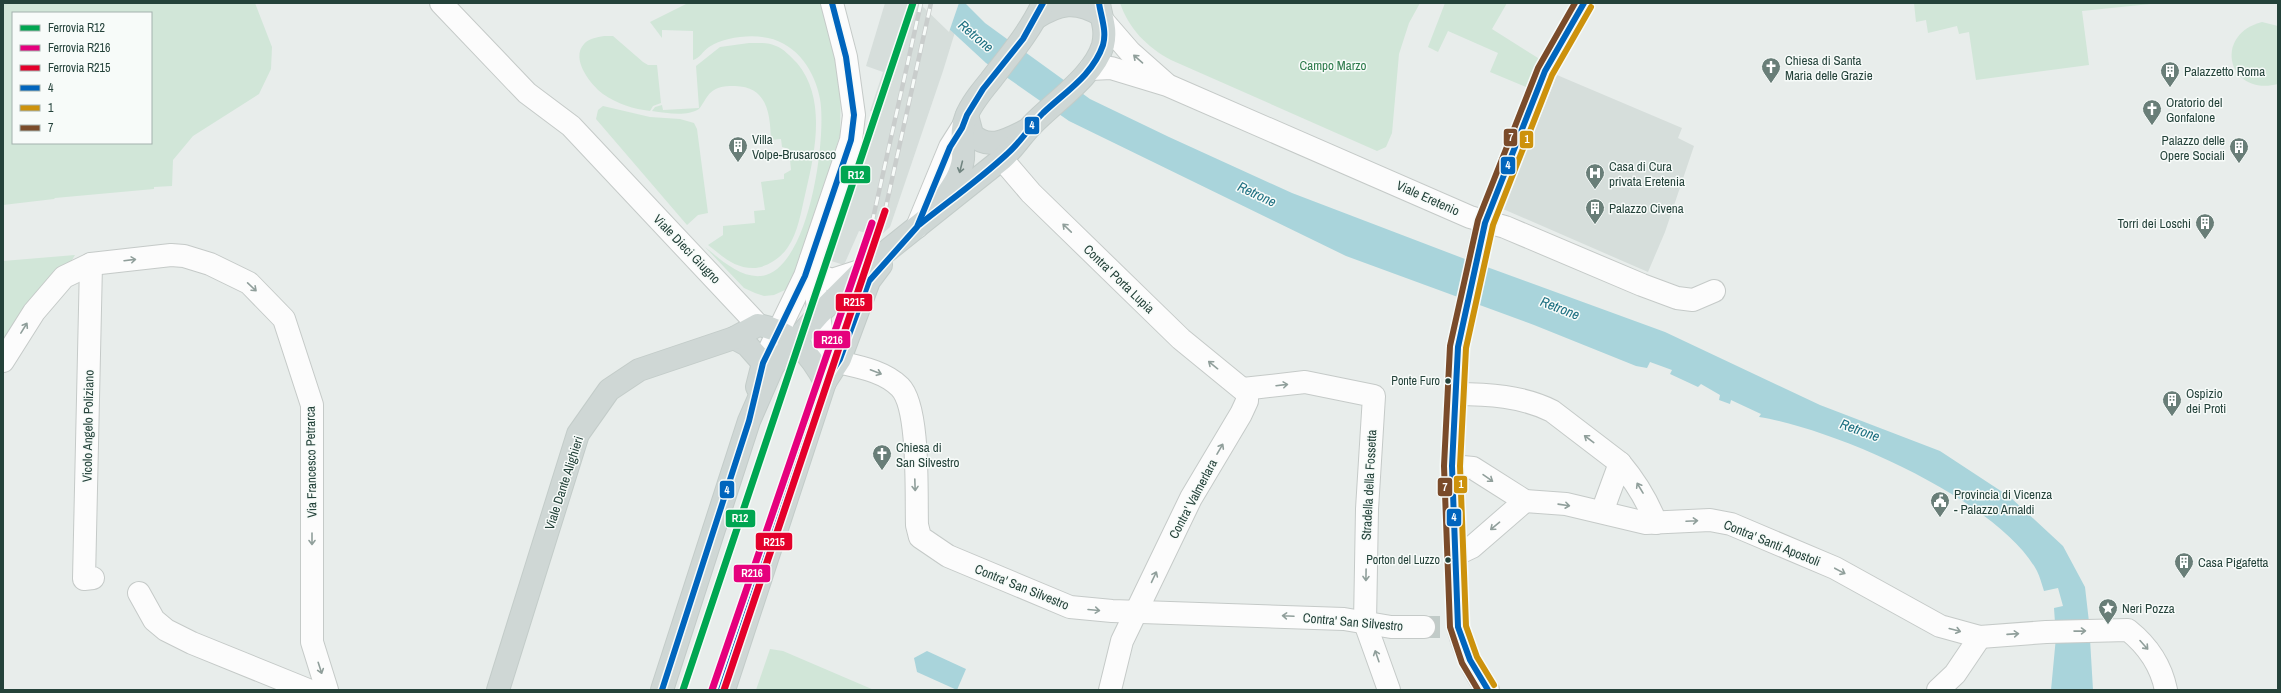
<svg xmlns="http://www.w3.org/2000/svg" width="2281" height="693" viewBox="0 0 2281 693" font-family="'Archivo Narrow',sans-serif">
	<rect width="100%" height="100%" fill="#e8edeb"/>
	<g fill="#d6dedb">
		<polygon points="885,3 964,3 943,71 890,227 879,237 859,231 844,265 825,259 874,112 870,111 883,72 866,66"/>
		<polygon points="1557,75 1682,128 1678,138 1694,146 1665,232 1648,272 1503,209"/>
	</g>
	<g fill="#d1e6d8" fill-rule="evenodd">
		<path d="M3 3H255L272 47 271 69 259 94 193 136 173 160 172 187V186L154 187V189L55 198 54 199 3 205ZM13 13H151V143H13Z"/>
		<path d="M688 3H824L841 81 840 135 802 255 792 279 785 290 774 295 764 296 755 293 744 288 705 247C720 259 740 278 761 276 809 271 827 137 820 99 815 71 797 44 768 38 751 34 724 37 709 47 703 51 699 59 693 60V31L662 30V38L650 22Z"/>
		<path d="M1120 3H1420L1409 23 1399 54 1392 133 1386 147 1377 151 1171 60C1147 47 1129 29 1120 3Z"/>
		<polygon points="1445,3 1507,3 1492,29 1546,63 1533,90 1490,72 1498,53 1448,31 1438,52 1428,47"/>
		<polygon points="1914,3 2160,3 2082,11 2089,65 1976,80 1969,32 1959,34 1957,26 1928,33 1926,20 1916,22"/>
		<path d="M2262 22 2278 26V84C2228 97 2212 35 2262 22Z"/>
		<path d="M604 36H613L643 62 648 65H657L661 103 653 106 650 111C634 109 617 104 603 94 591 85 570 59 584 44 588 39 597 37 604 36Z"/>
		<path d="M749 43C757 43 768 42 776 46 784 49 791 57 797 63 827 99 815 153 805 195 801 212 798 232 788 247 781 258 766 268 753 268 734 268 722 256 708 245L723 235V226L755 223 754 211 765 210 761 182 784 179V174L791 170 789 149 782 147 781 139 771 140C770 114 768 87 735 86 728 86 720 86 714 90 707 94 704 103 699 109 686 117 667 113 652 111L655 107 662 105 663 110 699 108 696 66 720 47Z"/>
		<polygon points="603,106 650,117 680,119 694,123 697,129 708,213 698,215 687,225 596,119 598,110"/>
		<polygon points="75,255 69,265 3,343 3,261"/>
		<polygon points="770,649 783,651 874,690 756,690"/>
	</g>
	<g fill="#a9d4db">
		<path d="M921 3H965L985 23 1090 99 1169 137 1292 193 1465 259 1665 332 1820 405 1940 451 2010 497 2063 546 2085 587 2089 622 2093 690H2051L2056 637 2054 608 2063 606 2058 588 2044 591C2042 585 2040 577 2037 571 1999 501 1836 429 1759 417L1761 414 1731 400 1730 404 1719 400 1720 395 1701 384 1698 387 1670 374 1672 370 1650 362 1647 368 1636 366 1534 325 1346 256 1069 121 986 63Z"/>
		<polygon points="927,651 966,669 957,690 917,672 914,658"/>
	</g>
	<polygon fill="#e8edeb" points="919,3 959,3 949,32 920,4"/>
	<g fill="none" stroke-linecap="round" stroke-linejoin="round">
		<polyline stroke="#c1cbc8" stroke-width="22" stroke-dasharray="22 11" stroke-linecap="butt" points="1424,627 1440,627"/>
		<defs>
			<g id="minor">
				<polyline points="441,3 527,93 571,126 758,325"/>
				<polyline points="1104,22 1130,52 1165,83"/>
				<polyline points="1090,69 1111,68 1167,85 1470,217 1505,227 1642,285 1677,298 1693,300 1714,291"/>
				<polyline points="1002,159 1031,193 1181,339 1247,393 1247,401 1241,414 1191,498 1122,641 1110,690"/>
				<path d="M1485 223 1458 347 1452 466 1458 627C1464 649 1473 672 1488 690"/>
				<polyline points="917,227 950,147 962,128"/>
				<polyline points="811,259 825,357 825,382"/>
				<polyline points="91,264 84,579 93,578"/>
				<polyline points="814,274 832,280 863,270"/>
				<polyline points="3,361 34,312 64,277 91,264 171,255 184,256 210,264 249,283 284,319 312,405 312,642 327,690"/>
				<path d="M838 362C859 367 884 371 900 387 920 407 916 495 917 525L920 537 948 556 1070 607 1112 611 1344 619 1391 627H1424"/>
				<polyline points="763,363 805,276 851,140 854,115 846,57 832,3"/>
				<polyline points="1243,389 1305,382 1374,396 1367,509 1365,623 1389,690"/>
				<path d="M1455 394C1488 394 1522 396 1552 411L1620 463"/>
				<path d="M1452 466 1473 468 1525 501 1566 504 1646 523 1710 520 1731 524 1835 568 1940 626 1980 637 2046 632 2128 630C2148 646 2161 665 2166 690"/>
				<path d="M1602 512 1620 463C1636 482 1647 500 1656 523"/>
				<polyline points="1455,555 1472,547 1525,501"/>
				<polyline points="139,593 154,620 166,630 192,643 308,690"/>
				<polyline points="1938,690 1955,674 1980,637"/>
			</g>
			<g id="major">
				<path d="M1036 18C1059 3 1076 0 1101 15"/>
				<path d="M967 115 972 134C988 151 1007 140 1025 131"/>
				<path d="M943 200C952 187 961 175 963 159 964 144 960 131 966 117 971 104 981 92 990 81 1009 56 1030 32 1043 3"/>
				<polyline points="734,338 747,345 763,363 757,387"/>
				<path d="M498 690 578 434 609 390 639 370 734 338 758 325C790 330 811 355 825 382"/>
				<path d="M662 690 749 421 773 366 819 314 863 270 1002 159C1014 148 1021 136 1032 125 1054 102 1094 76 1103 45 1107 29 1101 18 1099 3"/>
				<polyline points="724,690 825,382 840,359 869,281 881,265"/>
			</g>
		</defs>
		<use href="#minor" stroke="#c5cac8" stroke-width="24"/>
		<use href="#major" stroke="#c3ccc9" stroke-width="24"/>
		<use href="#minor" stroke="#fcfcfc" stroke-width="22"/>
		<use href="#major" stroke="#cfd7d5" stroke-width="22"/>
		<defs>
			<g id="rail">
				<polyline points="885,211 931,3"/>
				<polyline points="872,223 921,3"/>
			</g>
		</defs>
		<use href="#rail" stroke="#c9cdcc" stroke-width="4.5"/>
		<use href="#rail" stroke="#f7fbf9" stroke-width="3" stroke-dasharray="9" stroke-linecap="butt"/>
		<defs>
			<g id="bus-1">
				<path d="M919 225C949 201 979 180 1007 154 1021 142 1030 126 1043 113 1065 92 1093 75 1103 45 1107 31 1101 17 1099 3"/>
				<polyline points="662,690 749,421 763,363 805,276 851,140 854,115 846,57 832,3"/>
				<polyline points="721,690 825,382 840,359 869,281 917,227 950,147 962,128 967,115 983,89 1023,39 1043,3"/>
				<polyline points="1488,690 1470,660 1458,627 1452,466 1458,347 1485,223 1545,71 1584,3"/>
			</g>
			<polyline id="bus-2" points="1494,685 1477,657 1466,626 1460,466 1466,348 1493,225 1552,75 1591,7"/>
			<polyline id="bus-3" points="1478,690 1462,663 1450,627 1444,466 1450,346 1478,220 1538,68 1575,3"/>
		</defs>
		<use href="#bus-1" stroke="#f7fbf9" stroke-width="9"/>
		<use href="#bus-2" stroke="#f7fbf9" stroke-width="9"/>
		<use href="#bus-3" stroke="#f7fbf9" stroke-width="9"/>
		<use href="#bus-1" stroke="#0065bd" stroke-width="6"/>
		<use href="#bus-2" stroke="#cd920c" stroke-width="6"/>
		<use href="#bus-3" stroke="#7a4b2a" stroke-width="6"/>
		<defs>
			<polyline id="rail-1" points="683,690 913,3"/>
			<polyline id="rail-2" points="712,690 872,223"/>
			<polyline id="rail-3" points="724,690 885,211"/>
		</defs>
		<use href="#rail-1" stroke="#f7fbf9" stroke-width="10"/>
		<use href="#rail-2" stroke="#f7fbf9" stroke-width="10"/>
		<use href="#rail-3" stroke="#f7fbf9" stroke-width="10"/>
		<use href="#rail-1" stroke="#00a651" stroke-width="7"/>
		<use href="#rail-2" stroke="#e5007d" stroke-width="7"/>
		<use href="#rail-3" stroke="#e4002b" stroke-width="7"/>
	</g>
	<defs><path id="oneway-shaft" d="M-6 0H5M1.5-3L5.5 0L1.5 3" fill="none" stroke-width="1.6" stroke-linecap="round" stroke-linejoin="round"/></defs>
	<g stroke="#909f9b">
		<use href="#oneway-shaft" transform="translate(1138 59) rotate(-139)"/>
		<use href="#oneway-shaft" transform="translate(1067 228) rotate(-136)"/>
		<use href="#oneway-shaft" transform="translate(130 260) rotate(-7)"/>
		<use href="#oneway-shaft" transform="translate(252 287) rotate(43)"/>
		<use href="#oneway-shaft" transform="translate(24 328) rotate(-58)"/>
		<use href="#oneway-shaft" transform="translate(1213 365) rotate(-141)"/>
		<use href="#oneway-shaft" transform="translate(876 372) rotate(21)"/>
		<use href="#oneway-shaft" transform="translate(1282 385) rotate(-7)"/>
		<use href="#oneway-shaft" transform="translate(1589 439) rotate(-143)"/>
		<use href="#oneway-shaft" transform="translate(1220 449) rotate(-60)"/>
		<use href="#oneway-shaft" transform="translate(1488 478) rotate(35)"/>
		<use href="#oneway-shaft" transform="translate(915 485) rotate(88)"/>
		<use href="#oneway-shaft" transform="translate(1640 488) rotate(-121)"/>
		<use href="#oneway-shaft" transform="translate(1564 505) rotate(8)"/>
		<use href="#oneway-shaft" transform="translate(1692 521) rotate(-3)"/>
		<use href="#oneway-shaft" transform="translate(1495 526) rotate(140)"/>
		<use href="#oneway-shaft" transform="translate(312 539) rotate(90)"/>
		<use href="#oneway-shaft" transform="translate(1840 571) rotate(28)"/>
		<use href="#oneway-shaft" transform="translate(1366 575) rotate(91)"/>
		<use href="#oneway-shaft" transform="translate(1154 577) rotate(-65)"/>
		<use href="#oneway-shaft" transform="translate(1094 610) rotate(5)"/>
		<use href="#oneway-shaft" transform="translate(1288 616) rotate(-177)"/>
		<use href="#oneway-shaft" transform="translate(1955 630) rotate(15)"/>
		<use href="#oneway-shaft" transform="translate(2080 631) rotate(-1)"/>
		<use href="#oneway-shaft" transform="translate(2013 634) rotate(-4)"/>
		<use href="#oneway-shaft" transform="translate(2144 645) rotate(48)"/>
		<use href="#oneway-shaft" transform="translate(1377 656) rotate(-109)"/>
		<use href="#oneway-shaft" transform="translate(320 668) rotate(72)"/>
	</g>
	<use stroke="#718580" href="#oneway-shaft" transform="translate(961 167) rotate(104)"/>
	<defs>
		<symbol id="church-pin" viewBox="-11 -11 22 30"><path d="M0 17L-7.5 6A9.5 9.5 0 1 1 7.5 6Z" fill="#697e78" stroke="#f7fbf9"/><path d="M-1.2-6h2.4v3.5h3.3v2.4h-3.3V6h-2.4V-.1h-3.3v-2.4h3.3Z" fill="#fff"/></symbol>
		<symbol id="building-pin" viewBox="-11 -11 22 30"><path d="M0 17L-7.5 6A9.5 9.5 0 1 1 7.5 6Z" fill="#697e78" stroke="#f7fbf9"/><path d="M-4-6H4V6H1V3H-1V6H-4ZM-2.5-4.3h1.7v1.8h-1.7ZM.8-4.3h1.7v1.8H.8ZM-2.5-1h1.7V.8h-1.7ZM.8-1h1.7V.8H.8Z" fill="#fff"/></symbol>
		<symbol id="hospital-pin" viewBox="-11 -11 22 30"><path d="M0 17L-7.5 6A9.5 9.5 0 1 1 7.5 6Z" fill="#697e78" stroke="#f7fbf9"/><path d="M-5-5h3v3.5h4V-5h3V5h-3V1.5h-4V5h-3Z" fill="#fff"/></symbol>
		<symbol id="civic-pin" viewBox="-11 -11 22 30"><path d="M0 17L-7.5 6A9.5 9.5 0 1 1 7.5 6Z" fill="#697e78" stroke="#f7fbf9"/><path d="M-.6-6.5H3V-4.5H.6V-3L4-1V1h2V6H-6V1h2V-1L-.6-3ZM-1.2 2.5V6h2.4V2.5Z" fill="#fff"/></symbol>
		<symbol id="sight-pin" viewBox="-11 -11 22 30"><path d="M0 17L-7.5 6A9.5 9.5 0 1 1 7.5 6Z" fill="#697e78" stroke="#f7fbf9"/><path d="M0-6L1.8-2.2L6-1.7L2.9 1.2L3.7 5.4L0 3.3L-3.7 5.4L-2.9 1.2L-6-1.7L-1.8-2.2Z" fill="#fff"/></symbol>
	</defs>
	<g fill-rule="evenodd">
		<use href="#church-pin" x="1760" y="56" width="22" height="30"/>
		<use href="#building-pin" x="2159" y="60" width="22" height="30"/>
		<use href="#church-pin" x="2141" y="98" width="22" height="30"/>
		<use href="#building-pin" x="727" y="135" width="22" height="30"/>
		<use href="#building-pin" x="2228" y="136" width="22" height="30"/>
		<use href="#hospital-pin" x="1584" y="162" width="22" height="30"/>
		<use href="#building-pin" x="1584" y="197" width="22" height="30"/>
		<use href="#building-pin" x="2194" y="212" width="22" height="30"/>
		<use href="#building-pin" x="2161" y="389" width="22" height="30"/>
		<use href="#church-pin" x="871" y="443" width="22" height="30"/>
		<use href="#civic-pin" x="1929" y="490" width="22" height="30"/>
		<use href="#building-pin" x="2173" y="551" width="22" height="30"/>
		<use href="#sight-pin" x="2097" y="597" width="22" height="30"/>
	</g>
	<g fill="#24423a" stroke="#f7fbf9" stroke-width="1.5">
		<circle cx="1448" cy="381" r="3.5"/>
		<circle cx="1448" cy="560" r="3.5"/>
	</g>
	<g text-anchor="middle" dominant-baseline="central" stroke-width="3" stroke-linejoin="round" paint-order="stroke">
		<g font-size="12" fill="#24423a" stroke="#f7fbf9" text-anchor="end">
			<text x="1440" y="381">Ponte Furo</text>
			<text x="1440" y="560">Porton del Luzzo</text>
		</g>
		<g font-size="13" fill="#24423a" stroke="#f7fbf9" text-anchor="start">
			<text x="1785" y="60">Chiesa di Santa<tspan x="1785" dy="15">Maria delle Grazie</tspan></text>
			<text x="2184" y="71">Palazzetto Roma</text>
			<text x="2166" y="102">Oratorio del<tspan x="2166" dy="15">Gonfalone</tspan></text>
			<text x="752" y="139">Villa<tspan x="752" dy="15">Volpe-Brusarosco</tspan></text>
			<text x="2225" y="140" text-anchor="end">Palazzo delle<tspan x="2225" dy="15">Opere Sociali</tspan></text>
			<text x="1609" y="166">Casa di Cura<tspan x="1609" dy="15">privata Eretenia</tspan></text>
			<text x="1609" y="208">Palazzo Civena</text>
			<text x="2191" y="223" text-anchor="end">Torri dei Loschi</text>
			<text x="2186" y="393">Ospizio<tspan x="2186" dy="15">dei Proti</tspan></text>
			<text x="896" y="447">Chiesa di<tspan x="896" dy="15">San Silvestro</tspan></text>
			<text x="1954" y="494">Provincia di Vicenza<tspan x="1954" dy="15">- Palazzo Arnaldi</tspan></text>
			<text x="2198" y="562">Casa Pigafetta</text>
			<text x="2122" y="608">Neri Pozza</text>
		</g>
		<g font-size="13" fill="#2d7a4b" stroke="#f7fbf9">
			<text x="1333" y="65">Campo Marzo</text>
		</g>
		<g font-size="13" fill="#24423a" stroke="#f7fbf9">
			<text transform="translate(1428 198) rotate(24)">Viale Eretenio</text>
			<text transform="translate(687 249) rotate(46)">Viale Dieci Giugno</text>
			<text transform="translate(1119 279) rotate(44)">Contra' Porta Lupia</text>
			<text transform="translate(88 426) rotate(-89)">Vicolo Angelo Poliziano</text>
			<text transform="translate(311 462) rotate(-91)">Via Francesco Petrarca</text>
			<text transform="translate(564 483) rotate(-72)">Viale Dante Alighieri</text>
			<text transform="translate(1369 485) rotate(-87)">Stradella della Fossetta</text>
			<text transform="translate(1193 499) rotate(-62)">Contra' Valmerlara</text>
			<text transform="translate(1772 543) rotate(22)">Contra' Santi Apostoli</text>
			<text transform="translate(1022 587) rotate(22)">Contra' San Silvestro</text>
			<text transform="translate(1353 622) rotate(5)">Contra' San Silvestro</text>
		</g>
		<g font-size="14" font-style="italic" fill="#1c6f80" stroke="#f7fbf9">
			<text transform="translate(976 36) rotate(40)">Retrone</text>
			<text transform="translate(1257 194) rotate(25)">Retrone</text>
			<text transform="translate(1560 308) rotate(21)">Retrone</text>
			<text transform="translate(1860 430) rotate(20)">Retrone</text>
		</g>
	</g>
	<g stroke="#f7fbf9" stroke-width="1.5">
		<rect x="1024" y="116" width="16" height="19" rx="4" fill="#0065bd"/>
		<rect x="1503" y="128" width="15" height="19" rx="4" fill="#7a4b2a"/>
		<rect x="1519" y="130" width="15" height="19" rx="4" fill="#cd920c"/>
		<rect x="1500" y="156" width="16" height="19" rx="4" fill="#0065bd"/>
		<rect x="840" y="165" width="31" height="19" rx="4" fill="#00a651"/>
		<rect x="835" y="293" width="38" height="19" rx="4" fill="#e4002b"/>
		<rect x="813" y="330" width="38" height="19" rx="4" fill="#e5007d"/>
		<rect x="1453" y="475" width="15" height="19" rx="4" fill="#cd920c"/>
		<rect x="1437" y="477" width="16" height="20" rx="4" fill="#7a4b2a"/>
		<rect x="719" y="480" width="16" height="19" rx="4" fill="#0065bd"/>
		<rect x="1446" y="508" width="16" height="19" rx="4" fill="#0065bd"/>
		<rect x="725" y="509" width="31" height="19" rx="4" fill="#00a651"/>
		<rect x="755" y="532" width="38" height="19" rx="4" fill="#e4002b"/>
		<rect x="733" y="564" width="38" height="19" rx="4" fill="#e5007d"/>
	</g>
	<g font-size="11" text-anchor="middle" font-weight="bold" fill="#fff">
		<text x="1032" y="129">4</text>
		<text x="1511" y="141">7</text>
		<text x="1527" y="143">1</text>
		<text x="1508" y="169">4</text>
		<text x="856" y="179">R12</text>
		<text x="854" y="306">R215</text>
		<text x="832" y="344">R216</text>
		<text x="1461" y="488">1</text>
		<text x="1445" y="491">7</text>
		<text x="727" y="494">4</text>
		<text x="1454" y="521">4</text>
		<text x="740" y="522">R12</text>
		<text x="774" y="546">R215</text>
		<text x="752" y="577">R216</text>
	</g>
	<rect width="2281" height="693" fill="none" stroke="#24423a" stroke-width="8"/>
	<rect x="12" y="12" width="140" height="132" fill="#f7fbf9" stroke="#a3b1ad"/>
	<rect x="20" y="25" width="20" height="6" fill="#00a651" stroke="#a3b1ad"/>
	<text x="48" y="32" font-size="12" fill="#24423a">Ferrovia R12</text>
	<rect x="20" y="45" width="20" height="6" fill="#e5007d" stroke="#a3b1ad"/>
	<text x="48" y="52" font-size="12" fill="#24423a">Ferrovia R216</text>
	<rect x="20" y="65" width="20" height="6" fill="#e4002b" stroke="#a3b1ad"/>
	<text x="48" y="72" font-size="12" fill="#24423a">Ferrovia R215</text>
	<rect x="20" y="85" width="20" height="6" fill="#0065bd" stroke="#a3b1ad"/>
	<text x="48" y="92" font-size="12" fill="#24423a">4</text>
	<rect x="20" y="105" width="20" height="6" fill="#cd920c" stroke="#a3b1ad"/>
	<text x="48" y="112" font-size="12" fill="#24423a">1</text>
	<rect x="20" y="125" width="20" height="6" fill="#7a4b2a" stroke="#a3b1ad"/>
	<text x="48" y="132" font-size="12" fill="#24423a">7</text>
</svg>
